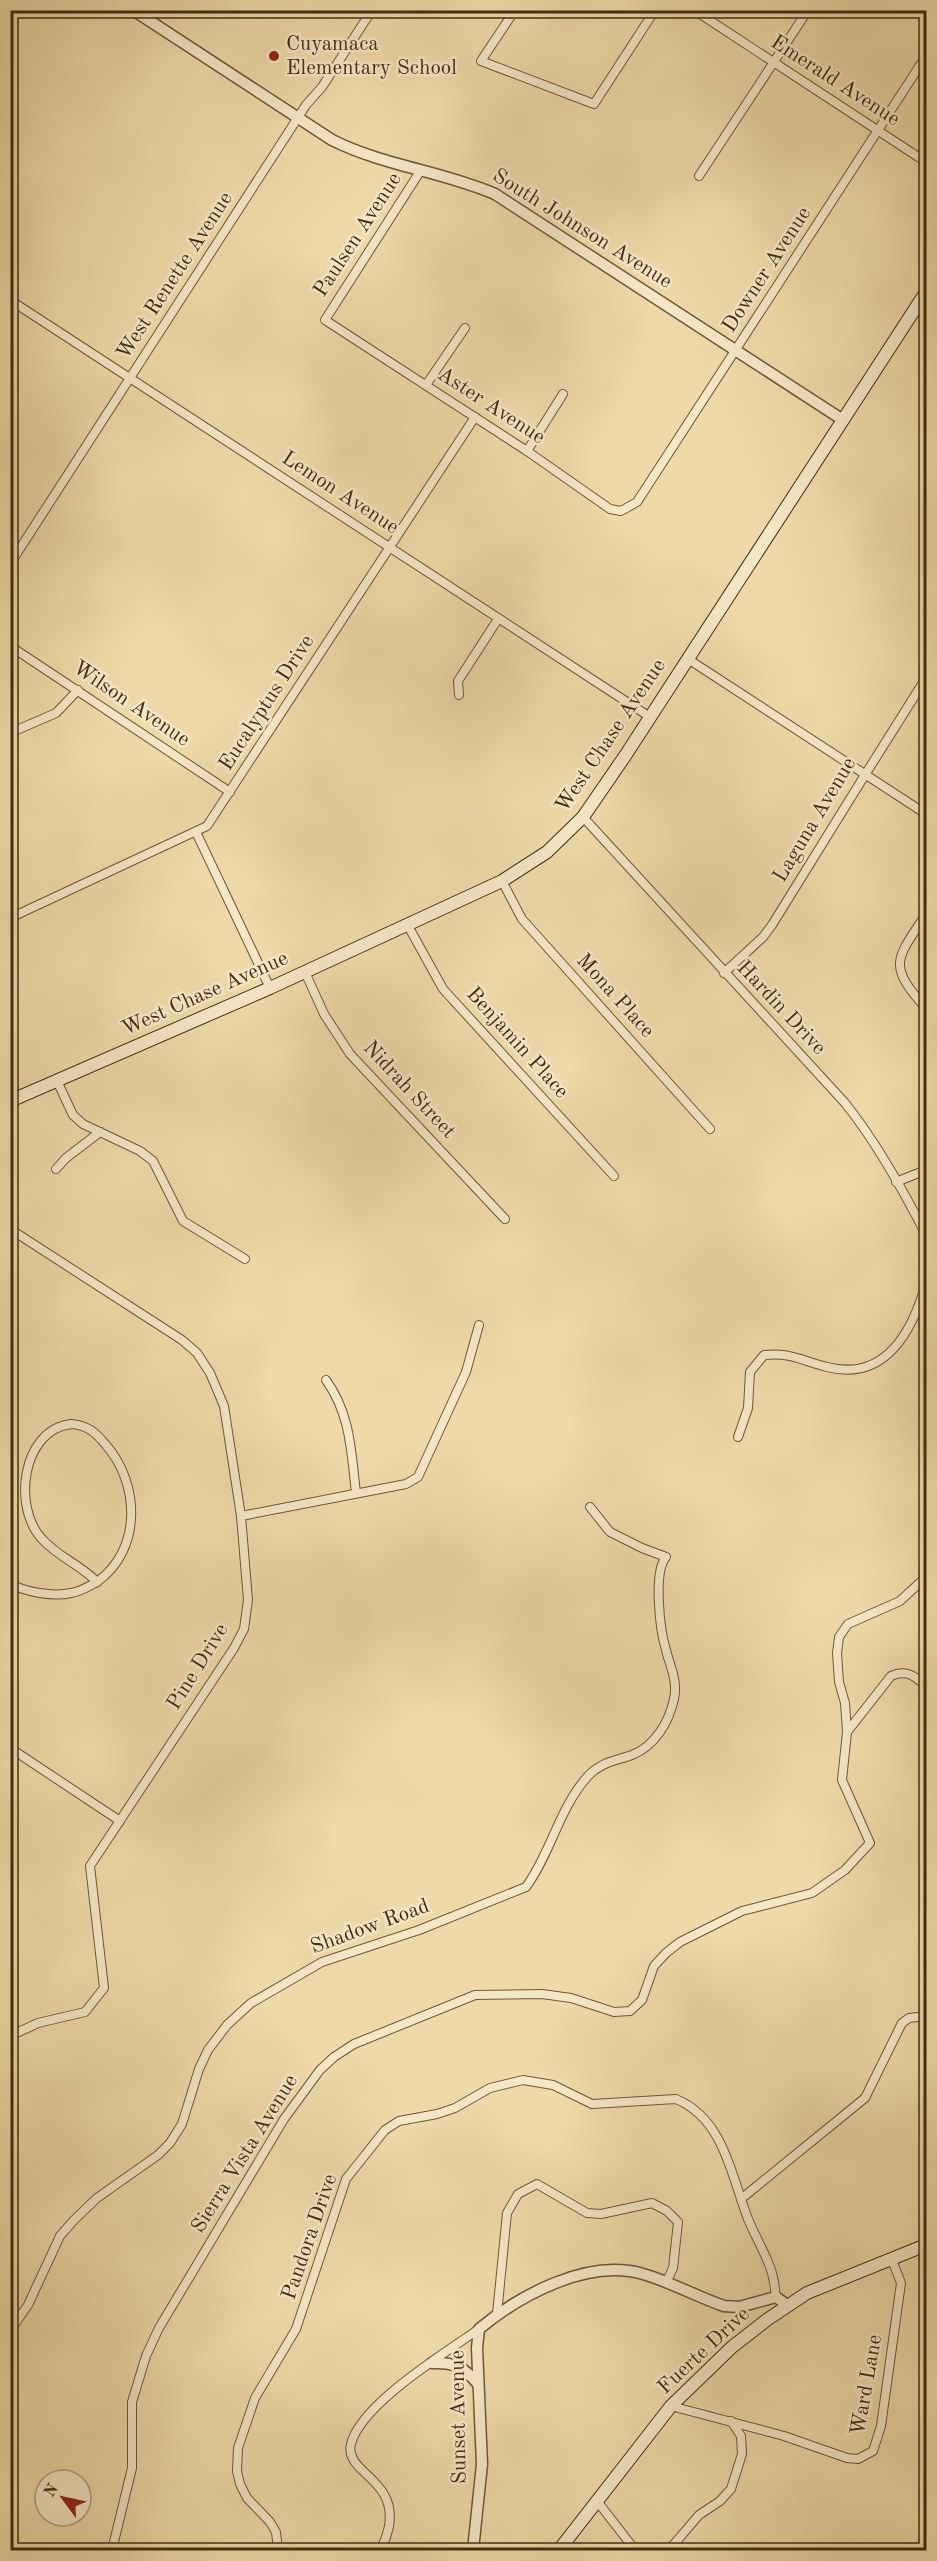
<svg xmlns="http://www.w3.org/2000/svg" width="937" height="2561" viewBox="0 0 937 2561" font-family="'Old Standard TT',serif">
	<rect width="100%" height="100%" fill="#efd9a8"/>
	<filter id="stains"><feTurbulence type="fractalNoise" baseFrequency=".00333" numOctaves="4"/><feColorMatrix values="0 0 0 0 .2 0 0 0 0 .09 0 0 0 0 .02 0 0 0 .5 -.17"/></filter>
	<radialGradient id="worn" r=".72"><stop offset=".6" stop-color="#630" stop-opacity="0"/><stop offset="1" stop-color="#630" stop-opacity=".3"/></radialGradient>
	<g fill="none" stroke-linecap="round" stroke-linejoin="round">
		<defs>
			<g id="minor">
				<polyline points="515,10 481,61 594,104 655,10"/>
				<polyline points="694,10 926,162"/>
				<polyline points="421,170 325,320 527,451 610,509 621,511 637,502 926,56"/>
				<polyline points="699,176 808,10"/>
				<polyline points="10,300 650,717"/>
				<polyline points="426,385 465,328"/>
				<polyline points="527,451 563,394"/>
				<polyline points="10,564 306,105 322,87 372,10"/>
				<polyline points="10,646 230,792"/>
				<polyline points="688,659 926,814"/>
				<polyline points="459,695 458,681 498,619"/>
				<polyline points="10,733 56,713 78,690"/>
				<path d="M583 817 845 1103C877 1143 902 1188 925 1233L926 1242"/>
				<polyline points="196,832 270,988"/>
				<polyline points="502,881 522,919 710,1129"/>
				<path d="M926 914C897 959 886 964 926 1008"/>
				<polyline points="10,918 207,826 475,417"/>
				<polyline points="407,924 443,989 614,1176"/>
				<polyline points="305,972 324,1014 350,1054 505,1219"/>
				<path d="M724 973 763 937 772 925C823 842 874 760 926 678"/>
				<polyline points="57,1081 73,1115 83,1124 140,1151 153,1161 183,1221 245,1259"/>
				<polyline points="56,1169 66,1158 100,1132"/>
				<polyline points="896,1182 926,1170"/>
				<polyline points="10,1229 182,1340 197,1353 210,1373 224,1406 241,1516 248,1600 244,1629 234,1648 90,1866 104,1988 85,2012 38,2023 10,2036"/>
				<path d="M326 1380C351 1415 351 1452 356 1493"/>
				<path d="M71 1424C88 1425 96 1433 106 1445 140 1484 142 1550 97 1582 81 1565 58 1557 42 1539 12 1507 22 1430 71 1424Z"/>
				<path d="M738 1437 748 1408 750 1372 764 1355C789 1352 803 1361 827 1367 886 1382 913 1330 926 1283"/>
				<polyline points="241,1516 406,1484 418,1477 466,1372 479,1325"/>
				<path d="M10 1584C27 1592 52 1597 71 1593 80 1592 89 1586 97 1582"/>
				<path d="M847 1732 891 1676C906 1669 915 1676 926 1686"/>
				<polyline points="10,1748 120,1821"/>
				<polyline points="741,2199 865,2098 902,2023 909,2018 926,2016"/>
				<polyline points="497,2314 507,2213 518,2194 537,2184 587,2213 601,2214 652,2203 667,2211 678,2222 673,2268 666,2283"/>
				<path d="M10 2331 28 2305 60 2236 74 2220 97 2198 158 2155 170 2143 182 2124 199 2069 208 2050 227 2025 251 2003 322 1962 419 1930 526 1887C551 1853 559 1808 588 1776 601 1762 615 1761 632 1755 655 1746 669 1722 674 1699 678 1680 670 1667 666 1650 660 1631 653 1572 666 1557L642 1548 610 1532 590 1507"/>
				<polyline points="671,2406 784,2436 847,2458 858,2459 873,2451 881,2426 901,2283 892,2260"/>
				<polyline points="597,2501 635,2550"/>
				<polyline points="112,2550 132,2468 132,2402 146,2356 159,2328 284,2119 320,2070 334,2057 354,2044 475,1995 542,1994 571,1998 614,2012 630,2011 642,2000 654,1966 666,1953 680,1942 742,1911 812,1893 845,1870 870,1843 842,1780 847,1732 845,1703 839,1682 837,1653 839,1637 848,1624 900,1601 926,1577"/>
				<path d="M278 2550 276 2532 270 2522 247 2498 240 2484 237 2471 238 2448 255 2398 296 2329 346 2179 385 2130 399 2121 437 2114 455 2108 490 2088 523 2080 553 2085 592 2104 676 2099C724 2119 731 2175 748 2219 755 2236 765 2252 771 2270 774 2278 775 2289 776 2297"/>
				<path d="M379 2550C385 2543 387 2535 389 2526 397 2478 344 2473 351 2444 361 2404 445 2353 479 2329"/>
				<polyline points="669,2550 699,2515 720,2501 731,2489 742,2454 741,2436 731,2421"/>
			</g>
			<g id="tertiary">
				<path d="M133 10 332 140C384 166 442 171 495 194L843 420"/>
				<path d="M432 2363C454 2362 464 2367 478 2384"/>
				<path d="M473 2550 482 2464 477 2348 479 2329C520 2295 588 2258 643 2274 671 2282 697 2297 724 2306L739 2307 776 2297 787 2305"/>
			</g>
			<g id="secondary">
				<polyline points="10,1101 270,988 502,881 547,852 583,817 625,756 926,292"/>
				<polyline points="559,2550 671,2406 732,2347 768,2319 807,2293 926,2245"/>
			</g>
		</defs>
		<use href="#minor" stroke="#6d5737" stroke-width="10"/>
		<use href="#tertiary" stroke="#6d5737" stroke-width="13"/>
		<use href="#secondary" stroke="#422c11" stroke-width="14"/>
		<use href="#minor" stroke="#f5e6c6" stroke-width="8"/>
		<use href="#tertiary" stroke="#f5e6c6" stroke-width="10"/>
		<use href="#secondary" stroke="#f5e6c6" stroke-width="12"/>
	</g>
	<circle fill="#8f2418" stroke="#f5e6c6" stroke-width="2" cx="274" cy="56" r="6"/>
	<g text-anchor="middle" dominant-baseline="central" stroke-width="5" stroke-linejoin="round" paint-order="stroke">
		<g font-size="21" fill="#422c11" stroke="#f5e6c6" text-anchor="start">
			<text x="286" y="44">Cuyamaca<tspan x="286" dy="24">Elementary School</tspan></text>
		</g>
		<g font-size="21" fill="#422c11" stroke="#f5e6c6">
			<text transform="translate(835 81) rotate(33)">Emerald Avenue</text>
			<text transform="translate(582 229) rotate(32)">South Johnson Avenue</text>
			<text transform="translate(358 235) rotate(-57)">Paulsen Avenue</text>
			<text transform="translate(767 270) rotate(-57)">Downer Avenue</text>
			<text transform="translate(175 276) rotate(-57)">West Renette Avenue</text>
			<text transform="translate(491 406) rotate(33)">Aster Avenue</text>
			<text transform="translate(340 493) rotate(33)">Lemon Avenue</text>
			<text transform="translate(267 703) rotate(-57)">Eucalyptus Drive</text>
			<text transform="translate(131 704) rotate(34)">Wilson Avenue</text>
			<text transform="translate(611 736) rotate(-56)">West Chase Avenue</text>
			<text transform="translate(815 820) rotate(-59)">Laguna Avenue</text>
			<text transform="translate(205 994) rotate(-24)">West Chase Avenue</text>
			<text transform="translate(615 996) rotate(48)">Mona Place</text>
			<text transform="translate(781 1008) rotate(47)">Hardin Drive</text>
			<text transform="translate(517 1043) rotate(48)">Benjamin Place</text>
			<text transform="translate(409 1090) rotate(47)">Nidrah Street</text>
			<text transform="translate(198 1667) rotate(-58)">Pine Drive</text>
			<text transform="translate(370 1927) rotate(-20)">Shadow Road</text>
			<text transform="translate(245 2154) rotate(-58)">Sierra Vista Avenue</text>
			<text transform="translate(310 2237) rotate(-71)">Pandora Drive</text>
			<text transform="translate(704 2351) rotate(-43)">Fuerte Drive</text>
			<text transform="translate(867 2385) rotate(-80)">Ward Lane</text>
			<text transform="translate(459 2417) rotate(-91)">Sunset Avenue</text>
		</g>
	</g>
	<rect width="937" height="2561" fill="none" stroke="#efd9a8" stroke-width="36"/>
	<rect x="12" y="12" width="913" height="2537" fill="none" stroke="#422c11" stroke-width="3"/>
	<rect x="18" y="18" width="901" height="2525" fill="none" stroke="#422c11" stroke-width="1.5"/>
	<g transform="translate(63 2498) rotate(303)"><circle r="28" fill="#f5e6c6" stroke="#ad9c7e" stroke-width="1.5"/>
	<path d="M0-4.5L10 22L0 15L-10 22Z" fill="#8f2418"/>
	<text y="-9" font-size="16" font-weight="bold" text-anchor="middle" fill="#422c11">N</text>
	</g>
	<rect width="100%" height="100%" filter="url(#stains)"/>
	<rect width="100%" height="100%" fill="url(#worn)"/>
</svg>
